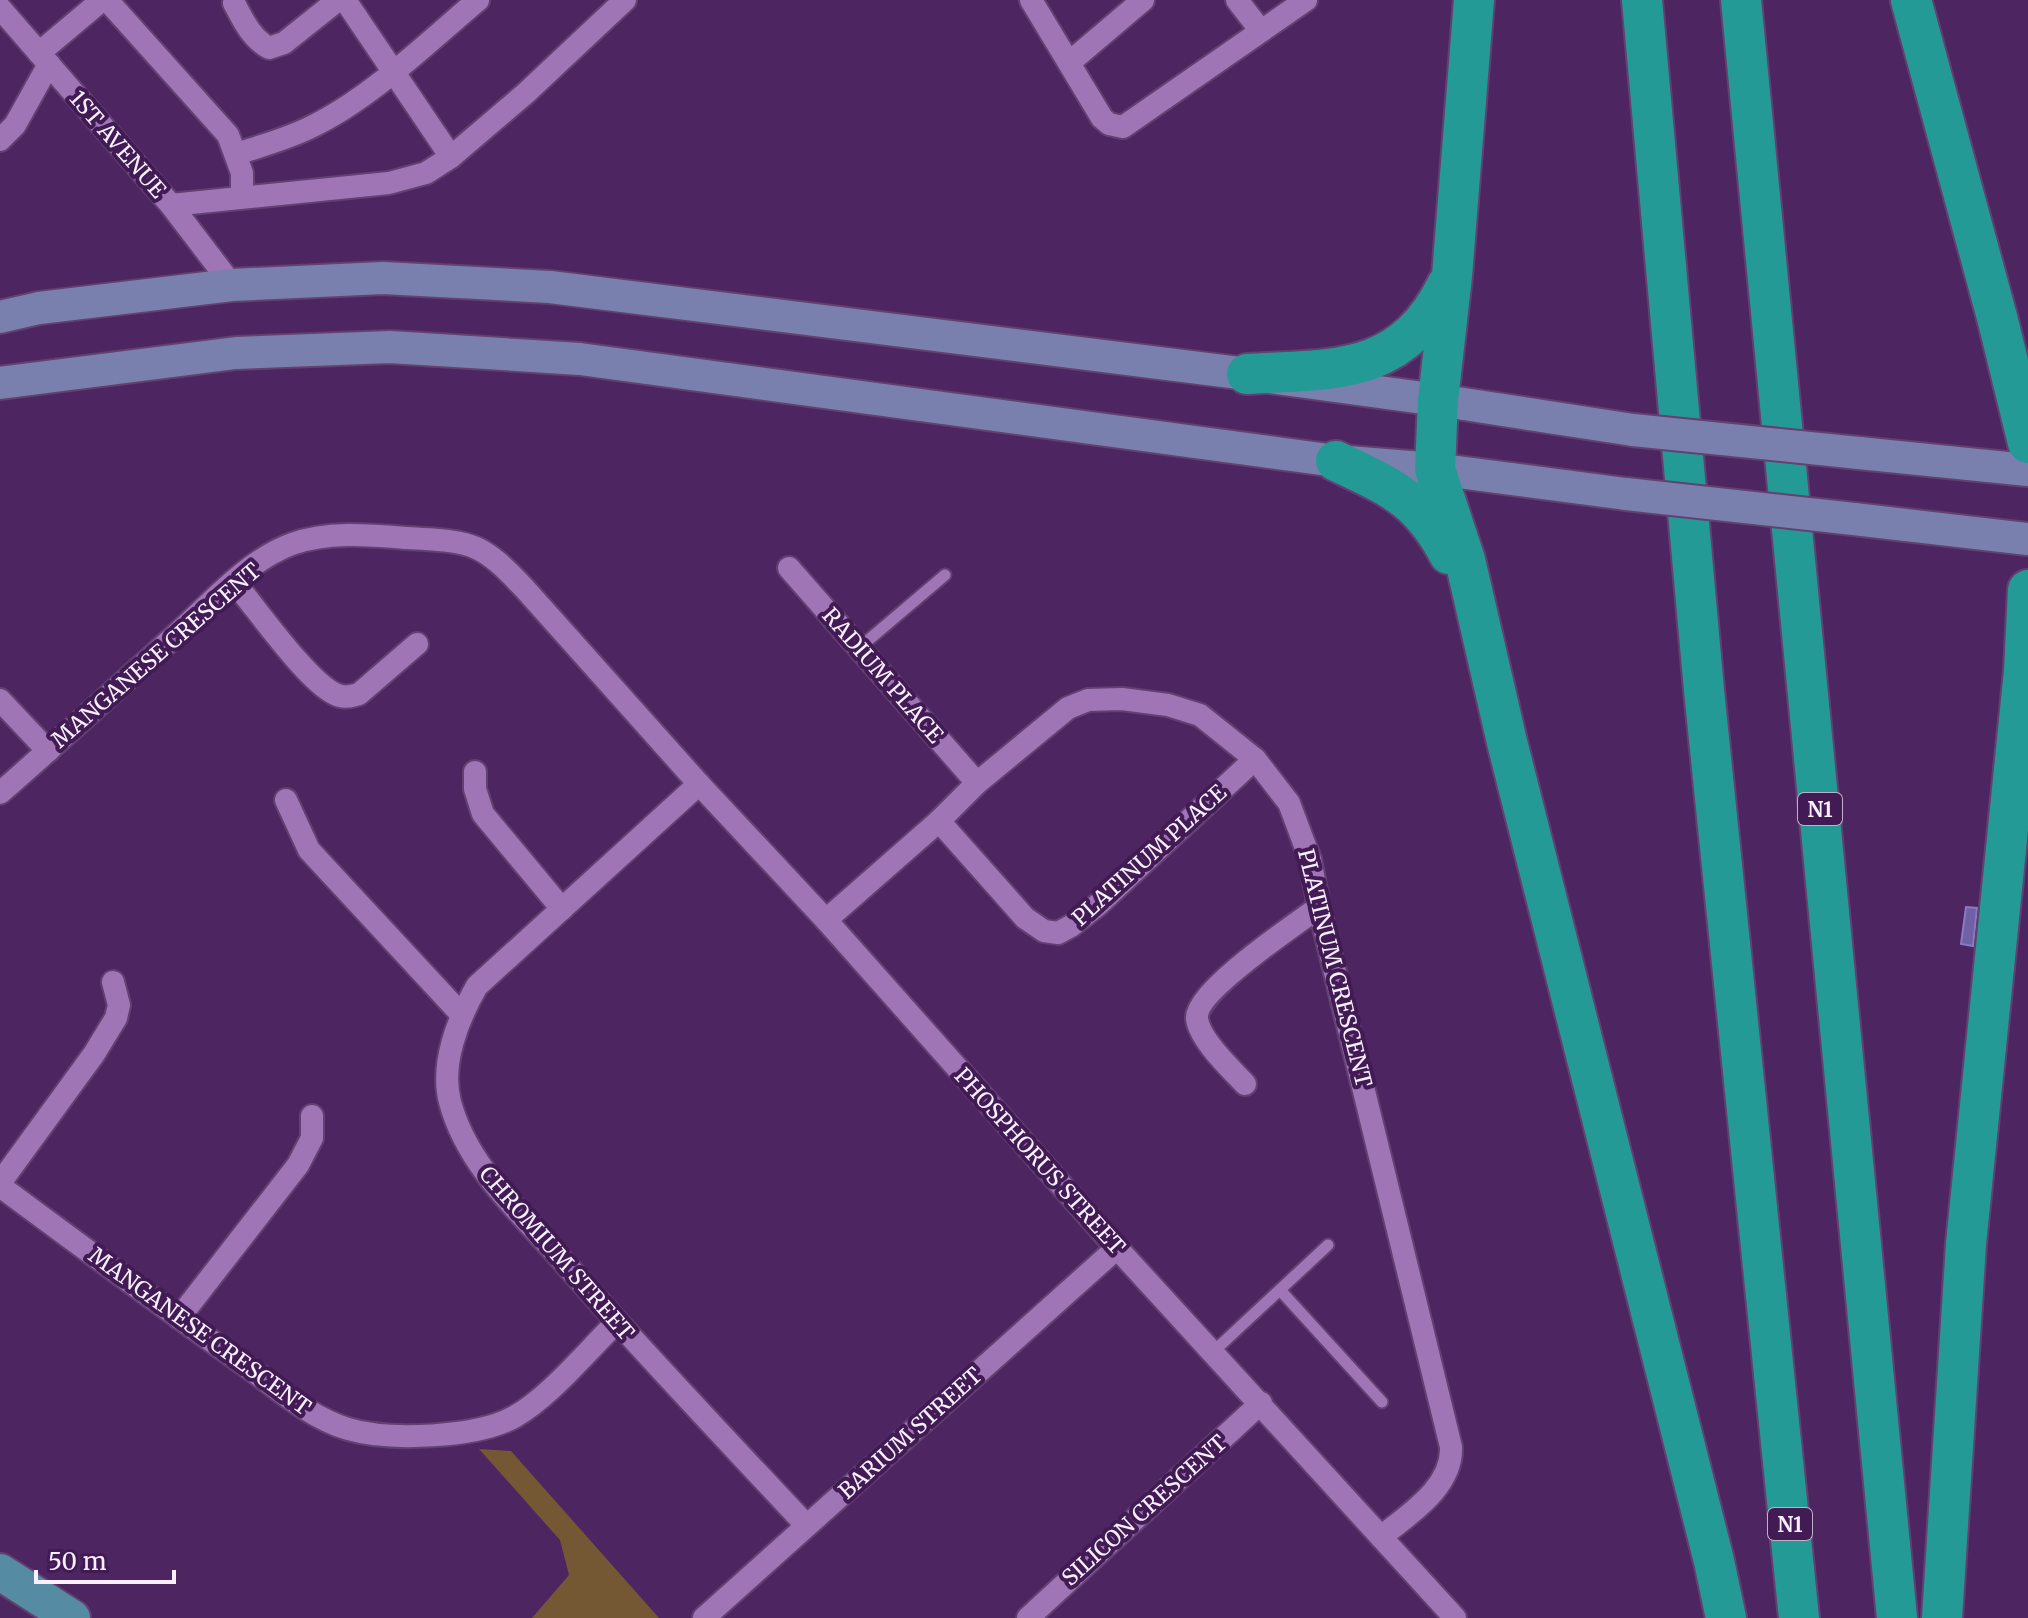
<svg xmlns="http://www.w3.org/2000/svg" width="2028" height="1618" viewBox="0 0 2028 1618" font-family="Merriweather,serif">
	<rect width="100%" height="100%" fill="#4d2661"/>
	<polygon fill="#745834" points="479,1449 511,1451 659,1618 528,1618 532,1618 569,1575 560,1540"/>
	<polygon fill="#7060a5" stroke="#8a7ac1" stroke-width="2" points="1966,907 1977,908 1973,946 1961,944"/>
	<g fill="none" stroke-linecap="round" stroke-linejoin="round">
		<defs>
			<g id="lane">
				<polyline points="859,648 945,575"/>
				<polyline points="1280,1290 1382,1402"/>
				<polyline points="1213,1352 1328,1245"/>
			</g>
			<g id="street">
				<polyline points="107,0 228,135 242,173 242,196"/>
				<polyline points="345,0 451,157"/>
				<polyline points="1031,0 1102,118 1109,124 1123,127 1306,0"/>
				<polyline points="1237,0 1261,31"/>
				<path d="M234 3C243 20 251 38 269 48L284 43 338 0"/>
				<polyline points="0,8 171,205 232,285"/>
				<polyline points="39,53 102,0"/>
				<polyline points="1070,62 1143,0"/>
				<polyline points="0,140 15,125 49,64"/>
				<path d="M236 154C261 146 287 139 311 127 370 99 428 42 478 0"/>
				<polyline points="171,205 389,183 426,173 451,157 526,93 625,0"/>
				<polyline points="789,568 977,783"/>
				<path d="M234 582C257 609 306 680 335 694 343 698 350 697 359 694L417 644"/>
				<polyline points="0,700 48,751"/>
				<polyline points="475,772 475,789 483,814 562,909"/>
				<path d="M699 784 477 986C458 1019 440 1064 450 1102 467 1166 520 1212 562 1260 641 1350 724 1437 806 1525"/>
				<path d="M0 793C60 741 118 687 177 634 211 603 248 560 292 544 328 531 370 535 407 538 472 542 479 540 525 589L699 784 826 920 1117 1248 1455 1618"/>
				<polyline points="286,800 309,850 461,1014"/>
				<polyline points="939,821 1025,918 1044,931 1058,933 1071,926 1099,904 1255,759"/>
				<path d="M826 920 939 821 977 783 1068 708 1088 700 1122 699 1168 705 1200 715 1255 759 1289 803 1310 859 1319 907 1451 1447C1453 1487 1409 1514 1381 1537"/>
				<path d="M1245 1084C1230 1068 1200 1040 1197 1019 1194 992 1296 924 1319 907"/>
				<polyline points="0,1183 94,1054 116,1018 119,1005 113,982"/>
				<path d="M0 1186C81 1246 162 1306 245 1365 276 1387 310 1418 348 1429 389 1441 476 1438 514 1417 549 1398 588 1350 617 1322"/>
				<polyline points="179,1318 298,1165 312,1138 312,1116"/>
				<polyline points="704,1618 1117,1248"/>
				<polyline points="1028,1618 1261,1403"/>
			</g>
			<g id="secondary">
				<polyline points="0,317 39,308 232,285 383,278 550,287 1247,374 1438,400 1633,430"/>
				<polyline points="0,383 236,353 390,347 580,359 1336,461 1435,469 1626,494"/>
				<polyline points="1859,453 2028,470"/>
				<polyline points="1854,519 2028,539"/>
			</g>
			<polyline id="primary" points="0,1572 72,1618"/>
			<g id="highway">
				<polyline points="1474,0 1452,276 1438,400 1435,469 1465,560 1507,742 1714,1561 1726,1618"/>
				<polyline points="1642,0 1704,690 1799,1618"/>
				<polyline points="1741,0 1897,1618"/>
				<polyline points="1911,0 1998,321 2028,443"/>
				<path d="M1247 374C1335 369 1402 376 1447 285"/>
				<path d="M1336 461C1390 487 1419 497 1449 554"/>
				<polyline points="1942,1618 1966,1244 2024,671 2028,590"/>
			</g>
		</defs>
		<use href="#lane" stroke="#624071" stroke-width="15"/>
		<use href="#street" stroke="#624071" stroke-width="26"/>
		<use href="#secondary" stroke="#624071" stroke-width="36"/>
		<use href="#primary" stroke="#624071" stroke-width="40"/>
		<use href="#highway" stroke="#624071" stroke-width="44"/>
		<use href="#lane" stroke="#9f75b6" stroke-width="11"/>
		<use href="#street" stroke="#9f75b6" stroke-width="22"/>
		<use href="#secondary" stroke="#7a80ad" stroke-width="32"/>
		<use href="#primary" stroke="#558ba3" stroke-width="36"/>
		<use href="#highway" stroke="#249a97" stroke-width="40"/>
		<defs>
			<g id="secondary-bridge">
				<polyline points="1633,430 1859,453"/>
				<polyline points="1626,494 1854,519"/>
			</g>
		</defs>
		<use href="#secondary-bridge" stroke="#624071" stroke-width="36" stroke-linecap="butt"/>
		<use href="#secondary-bridge" stroke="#7a80ad" stroke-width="32"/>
	</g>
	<g text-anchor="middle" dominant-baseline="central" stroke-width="8" stroke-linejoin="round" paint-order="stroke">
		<g fill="#421b55" stroke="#c1b0cb" stroke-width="2">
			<rect x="1798" y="793" width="44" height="32" rx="6"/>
			<rect x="1768" y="1508" width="44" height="32" rx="6"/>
		</g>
		<g font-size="20" font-weight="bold" fill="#f8f0fe">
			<text x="1820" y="809">N1</text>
			<text x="1790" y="1524">N1</text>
		</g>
		<g font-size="22" fill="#f8f0fe" stroke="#421b55">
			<text transform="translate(118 144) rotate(49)">1ST AVENUE</text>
			<text transform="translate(156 655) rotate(-41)">MANGANESE CRESCENT</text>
			<text transform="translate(883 675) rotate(49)">RADIUM PLACE</text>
			<text transform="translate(1149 855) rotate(-42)">PLATINUM PLACE</text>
			<text transform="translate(1335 968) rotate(76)">PLATINUM CRESCENT</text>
			<text transform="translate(1040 1161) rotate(48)">PHOSPHORUS STREET</text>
			<text transform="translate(557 1253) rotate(49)">CHROMIUM STREET</text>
			<text transform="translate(200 1331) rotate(36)">MANGANESE CRESCENT</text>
			<text transform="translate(910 1433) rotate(-42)">BARIUM STREET</text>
			<text transform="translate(1144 1510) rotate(-42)">SILICON CRESCENT</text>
		</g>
	</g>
	<path d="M36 1570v12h138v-12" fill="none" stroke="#f8f0fe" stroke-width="4"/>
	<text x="48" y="1570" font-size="24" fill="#f8f0fe" stroke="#421b55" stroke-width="6" paint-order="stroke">50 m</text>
</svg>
